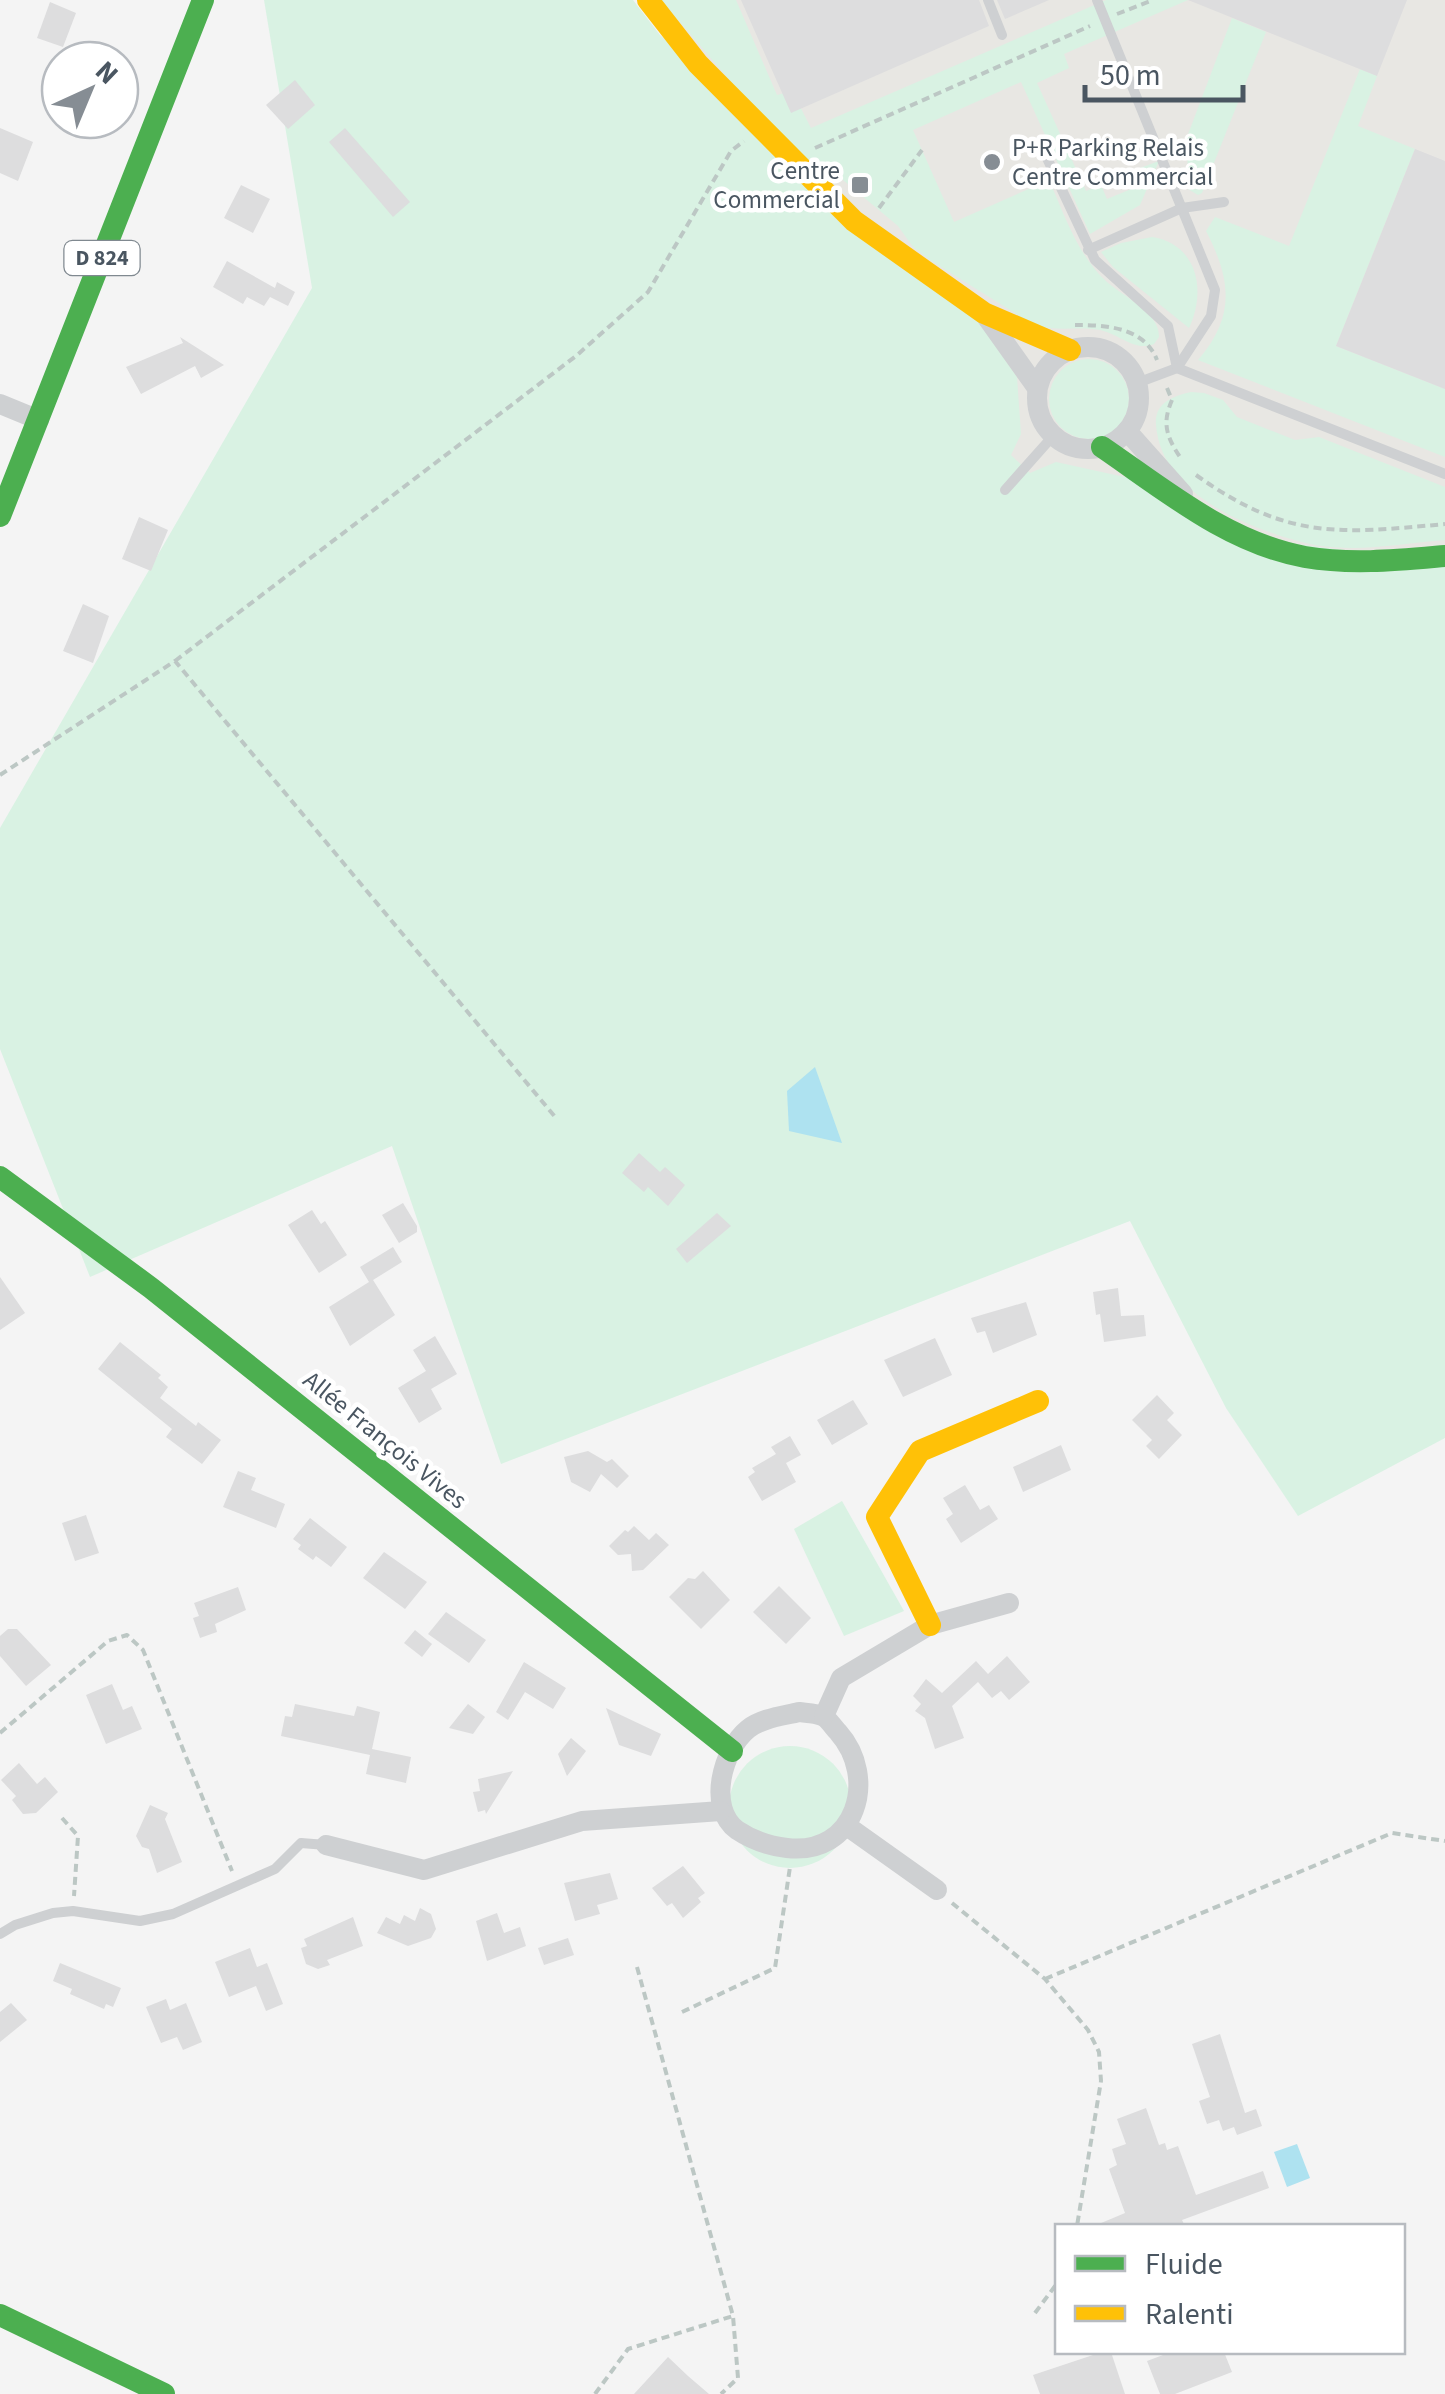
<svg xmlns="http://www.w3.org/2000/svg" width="1445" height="2394" viewBox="0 0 1445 2394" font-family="'Source Sans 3',sans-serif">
	<rect width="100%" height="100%" fill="#f4f4f4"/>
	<polygon fill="#e8e7e3" points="655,0 1445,0 1445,588 1011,475"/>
	<g fill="#d9f2e3">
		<polygon points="264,0 633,0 660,35 980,324 1017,377 1021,434 1011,455 1030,473 1056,462 1129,478 1221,535 1445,562 1445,1438 1298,1516 1226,1408 1130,1221 501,1464 392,1146 90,1277 0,1049 0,828 312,288"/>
		<path d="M661 0H736L777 95 792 91 811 128 1106 0H1188L1064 54 1069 68 1037 83 1086 191 1101 185 1107 199 1141 185 1137 169 1159 161 1140 205 1090 234 1021 82 913 130 954 222 1049 180C1065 216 1078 256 1107 282 1124 297 1160 313 1159 337L1154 344C1134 352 1120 334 1100 330 1077 326 1058 332 1034 325L930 260 913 247 898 226 837 175 813 167 756 111Z"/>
		<polygon points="1232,18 1266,32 1202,193 1198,195 1188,189 1187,137"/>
		<path d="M1360 69 1377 76 1358 126 1415 149 1336 346 1445 389V457L1198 360C1235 317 1232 281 1206 231L1215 217 1289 246Z"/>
		<path d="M1152 237C1197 244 1207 290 1189 328L1113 267 1101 252 1121 243Z"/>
		<circle cx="1089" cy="399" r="40"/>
		<path d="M1191 392 1204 393 1223 400 1237 417 1295 440 1319 437 1445 487V540C1396 544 1347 555 1298 541 1243 526 1161 492 1156 425 1154 403 1173 396 1191 392Z"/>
		<polygon points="842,1501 904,1611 844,1636 794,1529"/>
		<circle cx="790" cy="1807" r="61"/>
	</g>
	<g fill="#aee2f0">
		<polygon points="815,1067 842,1143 789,1131 787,1091"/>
		<polygon points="1297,2144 1310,2178 1287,2187 1274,2152"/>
	</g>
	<g fill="#ddddde">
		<polygon points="741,0 979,0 989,26 791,113"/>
		<polygon points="997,0 1049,0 1005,19"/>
		<polygon points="1188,0 1407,0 1377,76"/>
		<polygon points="50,2 76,13 63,47 37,38"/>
		<polygon points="295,80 315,105 288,129 266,105"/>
		<polygon points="0,128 33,142 18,181 0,173"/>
		<polygon points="345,128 410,202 393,217 329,142"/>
		<polygon points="1415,149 1445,161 1445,389 1336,346"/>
		<polygon points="241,185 270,199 253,233 224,218"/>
		<polygon points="227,261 275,288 277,282 295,292 288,306 270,297 264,306 247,297 243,304 213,287"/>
		<polygon points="180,337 224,365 201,378 195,366 141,394 126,367 183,343"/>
		<polygon points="139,517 168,530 151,571 122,559"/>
		<polygon points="83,604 109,616 93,663 63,651"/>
		<polygon points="639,1153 660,1172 665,1167 685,1185 668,1206 648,1187 644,1192 622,1173"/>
		<polygon points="403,1203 417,1226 417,1232 399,1243 382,1215"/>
		<polygon points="312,1210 321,1224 325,1221 347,1255 319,1273 288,1225"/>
		<polygon points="717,1213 731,1226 687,1263 676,1249"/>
		<polygon points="393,1247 402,1262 373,1280 395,1315 350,1346 329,1307 369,1282 360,1267"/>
		<polygon points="0,1277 25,1313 0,1330"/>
		<polygon points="1118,1288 1121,1316 1144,1315 1146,1336 1104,1342 1100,1314 1096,1315 1093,1292"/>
		<polygon points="1026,1302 1037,1335 993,1353 985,1331 977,1333 971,1318"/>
		<polygon points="435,1336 457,1374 431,1389 442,1409 419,1423 398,1388 426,1371 413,1350"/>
		<polygon points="935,1338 952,1375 903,1397 884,1360"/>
		<polygon points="120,1342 161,1375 158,1378 168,1387 160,1398 196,1426 198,1422 221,1440 202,1464 166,1437 172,1429 98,1369"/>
		<polygon points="1157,1395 1174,1413 1167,1420 1182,1435 1159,1459 1146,1446 1152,1440 1132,1420"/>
		<polygon points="853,1400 868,1424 832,1445 817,1420"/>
		<polygon points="790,1436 801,1455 786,1463 796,1482 762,1501 748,1477 755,1472 752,1468 776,1454 771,1447"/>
		<polygon points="1061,1445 1071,1470 1023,1492 1013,1467"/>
		<polygon points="588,1451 607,1462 612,1459 629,1476 617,1488 601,1474 590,1492 571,1482 564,1457"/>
		<polygon points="238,1471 256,1478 251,1490 285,1504 276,1528 223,1507"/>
		<polygon points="965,1485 980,1510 989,1505 998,1519 961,1543 946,1519 953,1514 943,1498"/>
		<polygon points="86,1515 99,1553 75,1561 62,1523"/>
		<polygon points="310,1518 347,1547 331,1567 316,1556 313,1560 298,1549 301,1545 293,1539"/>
		<polygon points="634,1526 649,1540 656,1533 669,1545 643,1570 632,1571 631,1554 618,1555 609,1546 625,1530 628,1532"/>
		<polygon points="384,1552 427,1582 405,1609 363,1578"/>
		<polygon points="703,1571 730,1600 701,1629 669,1597 688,1578 695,1579"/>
		<polygon points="779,1586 811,1618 786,1644 753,1612"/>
		<polygon points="238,1587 246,1610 215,1624 217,1632 200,1638 193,1618 199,1616 194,1603"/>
		<polygon points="446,1612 486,1640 469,1663 428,1634"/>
		<polygon points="8,1629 17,1629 51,1665 26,1686 0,1656 0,1636"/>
		<polygon points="415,1630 432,1644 422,1657 404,1643"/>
		<polygon points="1007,1656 1030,1682 1009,1700 1001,1691 992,1698 978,1682 952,1706 964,1738 935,1749 925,1718 915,1711 921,1704 913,1696 926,1679 942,1693 976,1661 988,1674"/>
		<polygon points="524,1662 566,1688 553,1709 525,1692 508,1720 496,1712"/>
		<polygon points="112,1684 123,1710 132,1706 142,1729 106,1744 86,1695"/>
		<polygon points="295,1704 354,1716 357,1706 380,1712 372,1749 411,1757 406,1783 366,1774 370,1755 281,1736 285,1716 292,1717"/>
		<polygon points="468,1704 485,1717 473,1734 449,1728"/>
		<polygon points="606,1708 661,1734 651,1756 619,1745"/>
		<polygon points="571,1738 586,1751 567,1776 558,1754"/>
		<polygon points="19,1763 37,1784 45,1777 58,1792 36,1813 23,1814 12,1800 16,1796 1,1780"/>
		<polygon points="513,1771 486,1814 485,1810 478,1812 473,1792 480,1791 478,1779"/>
		<polygon points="150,1805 168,1813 165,1819 182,1862 157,1873 149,1849 142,1847 136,1836"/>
		<polygon points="683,1866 705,1893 698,1898 701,1902 683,1918 672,1903 667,1906 652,1888"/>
		<polygon points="610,1873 618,1899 597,1905 600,1914 575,1921 564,1883"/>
		<polygon points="420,1908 431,1914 436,1929 431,1938 408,1946 377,1933 386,1917 400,1924 404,1915 415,1921"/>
		<polygon points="497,1913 504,1933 520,1927 526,1946 487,1961 476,1921"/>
		<polygon points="353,1917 363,1946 327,1960 330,1965 318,1969 306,1964 301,1948 307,1946 304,1939"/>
		<polygon points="568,1938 574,1955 544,1965 538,1948"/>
		<polygon points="250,1948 257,1967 267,1963 283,2004 266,2011 256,1986 229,1997 215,1962"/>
		<polygon points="60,1963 121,1988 113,2007 106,2004 104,2009 70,1994 72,1989 53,1981"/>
		<polygon points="166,1999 170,2010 186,2003 202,2042 183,2050 177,2037 161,2043 146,2007"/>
		<polygon points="11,2003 27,2020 0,2042 0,2012"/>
		<polygon points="1220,2034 1245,2113 1256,2109 1262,2126 1237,2135 1234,2127 1223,2131 1219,2120 1207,2124 1199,2101 1210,2097 1192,2044"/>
		<polygon points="1146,2108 1159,2145 1165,2143 1167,2150 1178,2146 1196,2195 1263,2171 1269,2188 1182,2220 1185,2226 1094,2226 1125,2213 1109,2169 1117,2165 1112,2149 1126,2144 1117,2119"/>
		<polygon points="1102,2352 1111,2352 1125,2394 1040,2394 1033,2375"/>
		<polygon points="1171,2352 1224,2352 1232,2372 1175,2394 1160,2394 1147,2361"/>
		<polygon points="668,2357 688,2376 709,2394 634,2394"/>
	</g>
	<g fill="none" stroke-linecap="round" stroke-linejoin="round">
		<g stroke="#bcc7c4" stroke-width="4" stroke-dasharray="8 5" stroke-linecap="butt">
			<polyline points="1117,14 1153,0"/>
			<polyline points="815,148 1090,26"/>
			<polyline points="879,208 922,150"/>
			<path d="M1075 325C1106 325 1144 327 1157 360"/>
			<path d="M1167 388 1172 400C1162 423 1166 436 1180 457"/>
			<path d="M1196 475C1287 540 1339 534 1445 524"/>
			<polyline points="175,661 576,356 648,292 731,151 744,141"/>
			<polyline points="0,775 175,661 556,1118"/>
			<polyline points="0,1733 108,1641 127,1635 143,1650 232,1871"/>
			<polyline points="62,1818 78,1836 74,1896"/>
			<polyline points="952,1903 1045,1979 1088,2030 1099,2052 1101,2081 1077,2226"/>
			<polyline points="637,1967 733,2316 738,2378 721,2394"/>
			<polyline points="1045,1979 1392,1833 1445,1841"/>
			<polyline points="682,2012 775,1968 790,1867"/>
			<polyline points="1035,2313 1058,2282"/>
			<polyline points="595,2394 628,2349 733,2316"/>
		</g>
		<g stroke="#ced0d2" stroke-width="10">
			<polyline points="988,0 1002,35"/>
			<polyline points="1097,0 1215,290 1211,316 1177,368 1137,383"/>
			<polyline points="1046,156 1095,260 1168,326 1177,368"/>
			<polyline points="1088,250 1182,208 1224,202"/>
			<polyline points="1177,368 1445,474"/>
			<polyline points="1005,490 1053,436"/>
			<polyline points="0,1934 15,1925 53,1913 73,1911 140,1921 173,1914 275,1869 301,1843 326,1845"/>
		</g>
		<g stroke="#ced0d2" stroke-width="20">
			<polyline points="985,315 1037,388"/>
			<circle cx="1088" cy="398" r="51"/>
			<polyline points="0,404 39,420"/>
			<polyline points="1127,431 1183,494"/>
			<path d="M799 1712C806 1713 816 1713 822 1716 828 1718 833 1727 838 1732 879 1778 856 1856 787 1848 769 1846 752 1840 737 1830 707 1808 722 1750 748 1729 762 1718 783 1716 799 1712Z"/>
			<polyline points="824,1716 841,1678 930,1625 1009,1603"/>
			<polyline points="847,1826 937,1890"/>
			<polyline points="326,1845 424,1870 582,1821 721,1811"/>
		</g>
		<g stroke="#4caf50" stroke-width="22">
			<path d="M1102 447C1165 490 1228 543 1305 557 1352 565 1399 560 1445 556"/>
			<polyline points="0,516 203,0"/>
			<polyline points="0,1177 151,1288 732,1751"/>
			<polyline points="0,2315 164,2394"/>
		</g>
		<g stroke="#ffc107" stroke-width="22">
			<polyline points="648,0 698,64 854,221 984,313 1070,350"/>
			<polyline points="930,1625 877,1517 920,1451 1038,1401"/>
		</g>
	</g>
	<g fill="#868d94" stroke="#fff" stroke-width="4">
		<circle cx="992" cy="162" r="10"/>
		<rect x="850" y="175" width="20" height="20" rx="5"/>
	</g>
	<g text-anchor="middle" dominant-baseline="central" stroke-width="9" stroke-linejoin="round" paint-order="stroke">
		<rect fill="#fff" stroke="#808990" stroke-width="2.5" x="64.5" y="241" width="75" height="34" rx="8"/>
		<g font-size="22" font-weight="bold" fill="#4a5661">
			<text x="102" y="258">D 824</text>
		</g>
		<g font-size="25" fill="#4a5661" stroke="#fff" text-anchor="start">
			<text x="1012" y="148">P+R Parking Relais<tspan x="1012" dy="29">Centre Commercial</tspan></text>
			<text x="840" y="171" text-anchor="end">Centre<tspan x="840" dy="29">Commercial</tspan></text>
		</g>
		<g font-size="25" fill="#4a5661" stroke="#fff">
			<text transform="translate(385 1440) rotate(39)">Allée François Vives</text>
		</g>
	</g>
	<rect x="1055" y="2224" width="350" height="130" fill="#ffffff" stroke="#b7bbc0" stroke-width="2.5"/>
	<rect x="1075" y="2256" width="50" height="15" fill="#4caf50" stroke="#b7bbc0" stroke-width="2.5"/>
	<text x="1145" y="2274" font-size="30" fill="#4a5661">Fluide</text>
	<rect x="1075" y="2306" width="50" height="15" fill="#ffc107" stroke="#b7bbc0" stroke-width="2.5"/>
	<text x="1145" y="2324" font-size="30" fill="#4a5661">Ralenti</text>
	<g transform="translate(90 90) rotate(44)"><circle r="48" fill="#ffffff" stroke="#b7bbc0" stroke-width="2.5"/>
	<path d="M0-8L18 38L0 25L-18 38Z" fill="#868d94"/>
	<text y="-15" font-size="28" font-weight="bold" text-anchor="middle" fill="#4a5661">N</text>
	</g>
	<path d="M1085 85v15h158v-15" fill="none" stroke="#4a5661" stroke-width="5"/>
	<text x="1100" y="85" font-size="30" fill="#4a5661" stroke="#ffffff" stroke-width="8" paint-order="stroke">50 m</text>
</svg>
